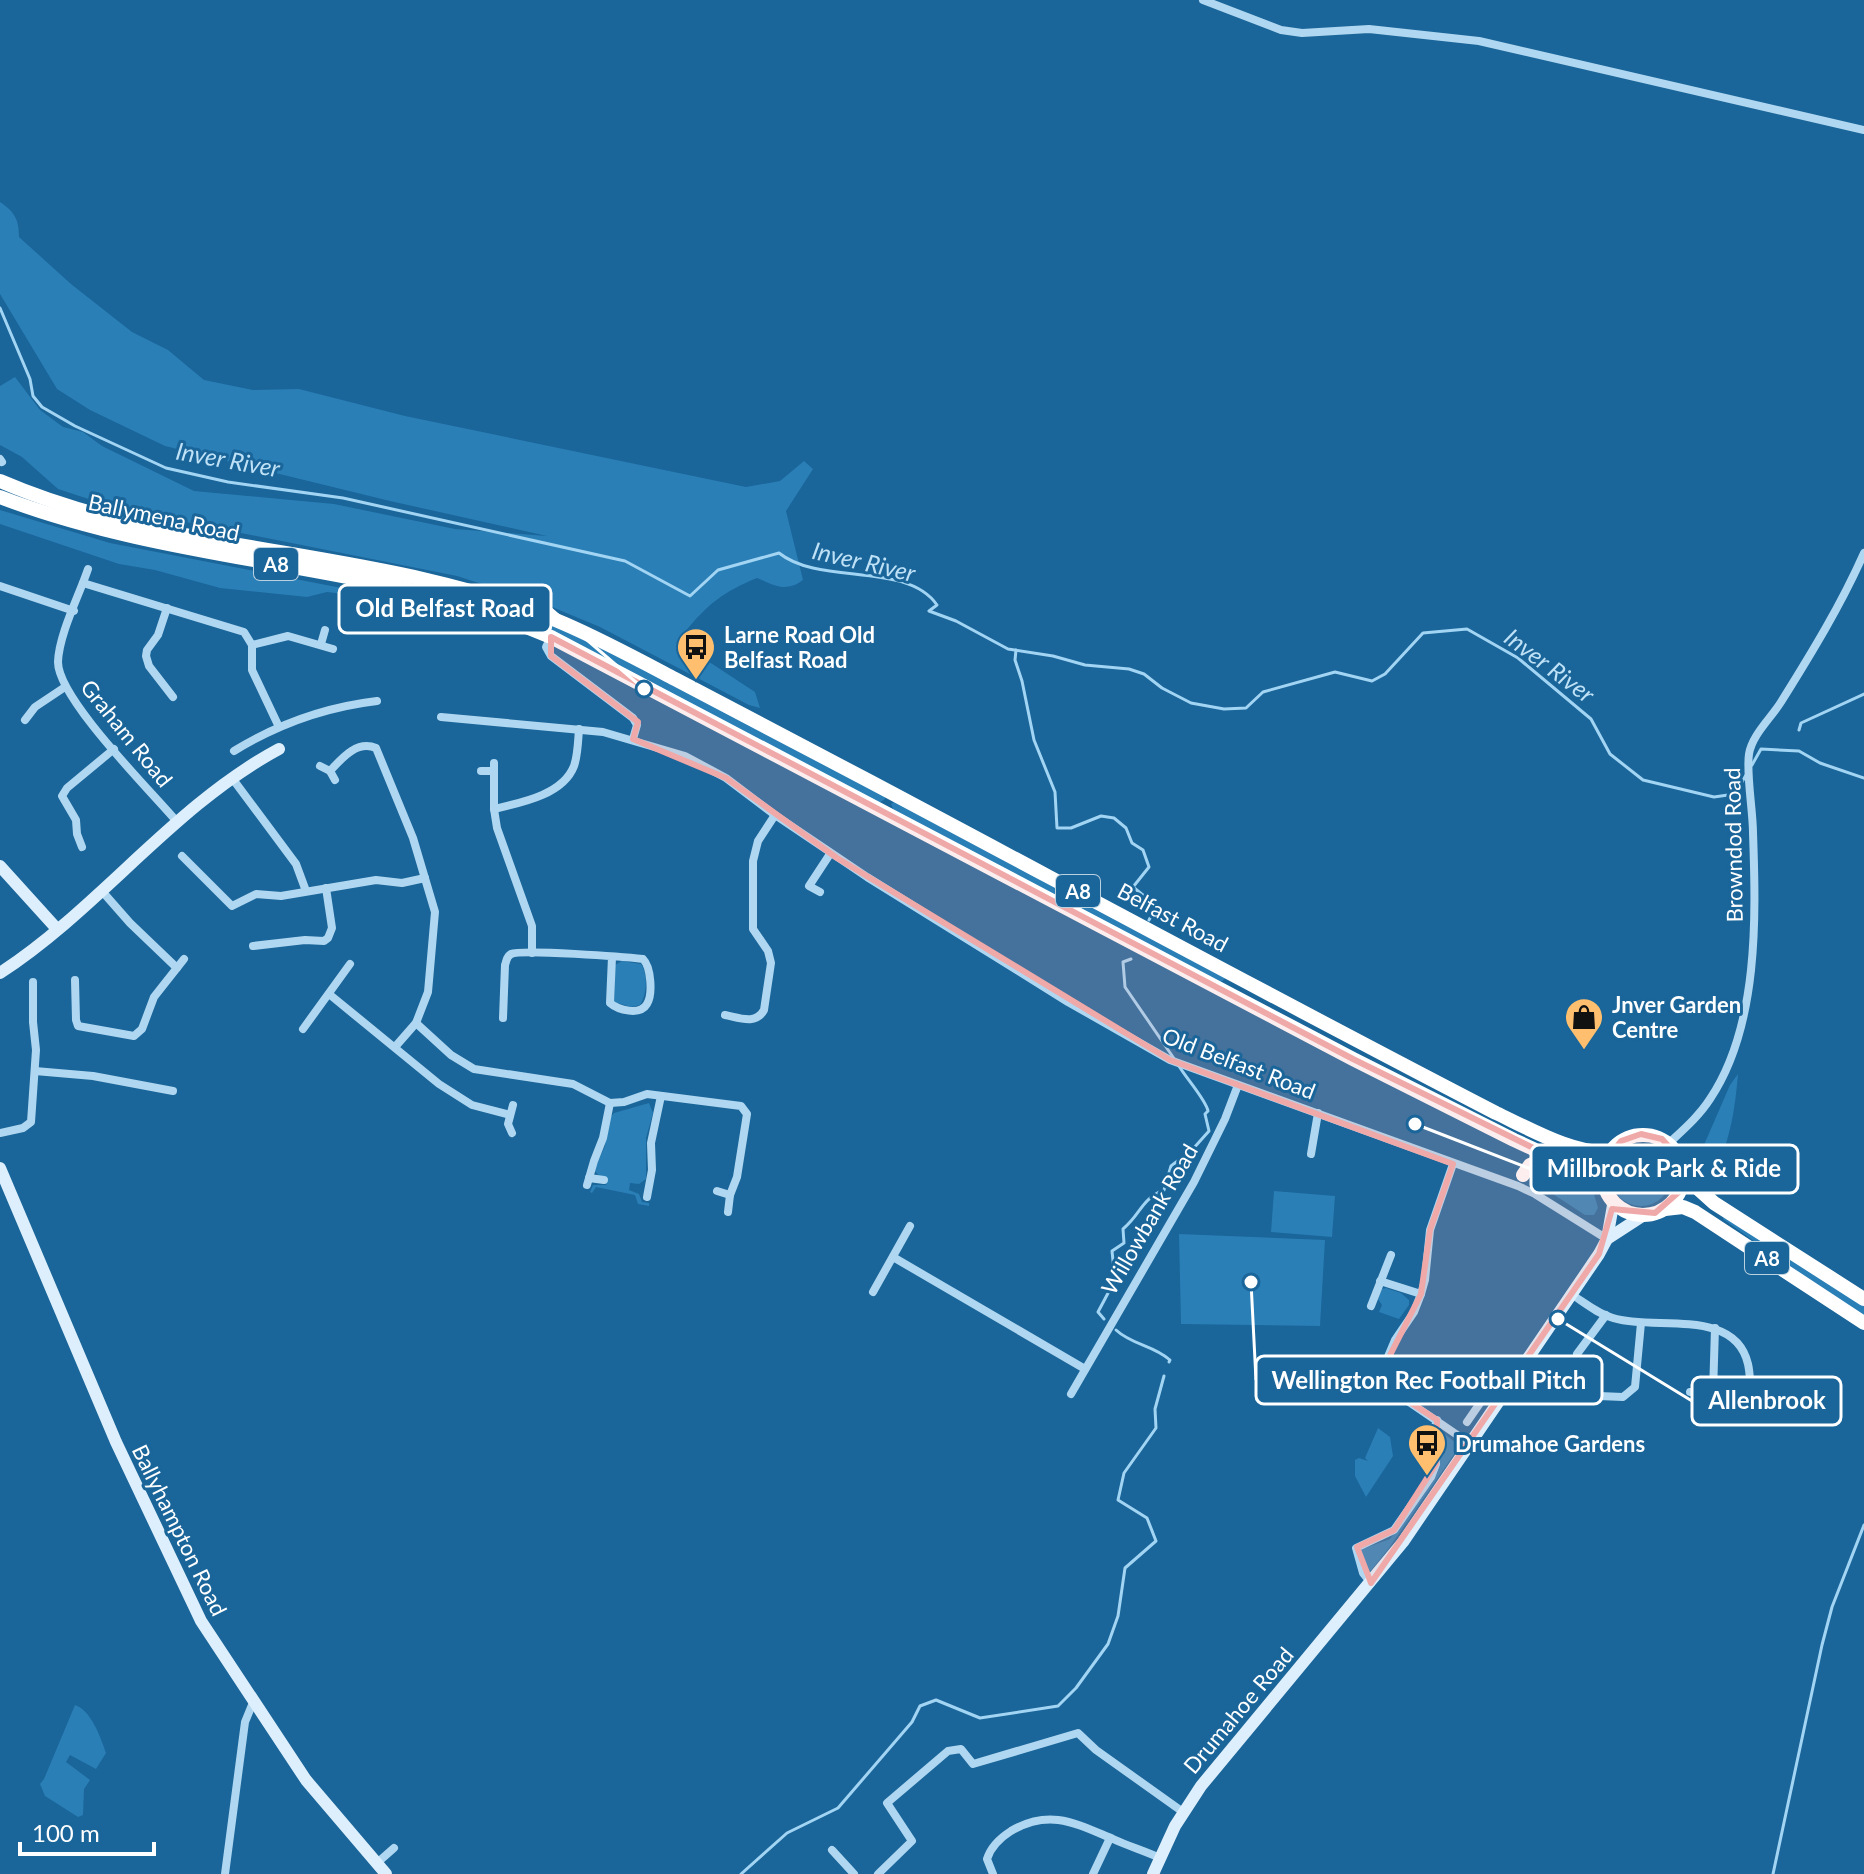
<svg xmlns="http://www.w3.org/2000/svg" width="1864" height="1874" viewBox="0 0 1864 1874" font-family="Lato,sans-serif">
	<rect width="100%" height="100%" fill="#1a6599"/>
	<g fill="#2a7fb6">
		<path d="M0 202C15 212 19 220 19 237L71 284 132 332 168 350 204 380 253 390 299 389 405 416 746 487 780 481 804 461 813 469 786 511 803 580C786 593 774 585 757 578 723 592 708 604 684 633L688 648 755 692 760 708 749 705 600 627 552 607 457 576 116 508 58 489 22 457 0 445V386L15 377 40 410 63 427 83 432 102 446 194 491 334 504 455 529 547 536 390 501 165 446 90 410 57 389 0 294Z"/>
		<polygon points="0,510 110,543 419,603 327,592 307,597 220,588 155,570 119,564 0,524"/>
		<polygon points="548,624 584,639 884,795 885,799 879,803 547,629"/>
		<polygon points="895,801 1224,975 1225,979 1219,983 893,809 891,804"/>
		<path d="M622 961 641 964C648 974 647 995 640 1005L631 1007 614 1002 615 965Z"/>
		<path d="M1738 1074C1735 1108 1731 1137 1716 1169L1700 1154 1730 1085Z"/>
		<polygon points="649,1103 653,1113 646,1138 646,1179 639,1184 630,1183 629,1190 639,1194 642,1202 649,1203 649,1206 638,1204 635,1195 596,1187 592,1193 590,1192 593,1185 606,1185 607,1178 599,1176 594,1170 605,1146 609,1119 614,1113"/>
		<circle cx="1641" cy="1176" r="30"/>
		<polygon points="1537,1170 1579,1182 1594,1194 1598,1208 1594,1215 1585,1215 1536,1183 1532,1173"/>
		<polygon points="1274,1191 1335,1196 1332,1237 1271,1232"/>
		<polygon points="1724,1216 1864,1305 1864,1316 1791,1268 1723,1219"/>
		<polygon points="1179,1234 1325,1240 1320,1326 1181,1324"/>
		<polygon points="1386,1288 1401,1293 1409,1300 1409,1305 1399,1319 1379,1312 1382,1305 1378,1299 1381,1289"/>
		<polygon points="1378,1428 1390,1437 1393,1456 1366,1497 1355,1476 1355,1460 1359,1458 1368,1461 1365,1458"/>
		<polygon points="1442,1432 1456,1443 1457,1450 1389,1548 1368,1574 1360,1554 1362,1549 1390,1539 1418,1499 1436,1471 1436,1439"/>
		<path d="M75 1705C91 1710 101 1738 106 1753L96 1769 70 1755 66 1762 90 1780 84 1789 83 1815 78 1817 45 1796 40 1784 44 1779Z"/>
	</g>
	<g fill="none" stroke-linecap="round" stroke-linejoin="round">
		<g stroke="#a2d4f3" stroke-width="3">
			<path d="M0 308 30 379 33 396 42 407 75 426 166 468 228 482 343 498 625 561 690 596 718 570 779 553C820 586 907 561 937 605L929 611 956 621 1008 649 1053 656 1085 665 1129 669 1144 674 1162 688 1191 703 1224 709 1246 708 1263 692 1335 672 1372 681 1385 674 1423 633 1467 629 1518 658 1591 719 1610 754 1643 780 1714 797 1735 794 1746 775"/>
			<polyline points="1016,650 1015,660 1022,681 1034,740 1055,792 1057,828 1071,828 1101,816 1114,818 1126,828 1132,843 1143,850 1149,867 1133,887 1149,900 1155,909 1149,920"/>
			<polyline points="1799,730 1801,723 1864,694"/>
			<polyline points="1752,765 1761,749 1799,751 1820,763 1864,778"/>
			<polyline points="1131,959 1123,962 1125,987 1175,1060"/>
			<path d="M1104 1319 1098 1312 1115 1280 1112 1251 1124 1243 1123 1229C1142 1213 1140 1200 1164 1190L1171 1166 1192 1150 1209 1131 1205 1114 1208 1111C1206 1100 1186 1078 1179 1066"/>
			<path d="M1116 1330C1132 1345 1153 1345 1170 1360L1169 1362"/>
			<polyline points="741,1874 787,1833 838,1808 912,1722 920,1706 936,1700 980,1718 1058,1706 1076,1688 1108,1644 1118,1616 1125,1568 1156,1541 1147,1518 1118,1500 1124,1473 1156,1428 1155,1409 1164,1376"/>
			<polyline points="1773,1874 1822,1645 1832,1607 1864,1525"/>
		</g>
		<g stroke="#afd7f1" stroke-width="8">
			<polyline points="1203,0 1281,30 1302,33 1369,29 1479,41 1864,130"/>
			<polyline points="0,459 2,462"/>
			<path d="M88 569C79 596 59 634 58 662 58 699 152 792 178 823"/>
			<polyline points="83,583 244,632 252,645 252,670 279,727"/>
			<polyline points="0,586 74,611"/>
			<polyline points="167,608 158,635 147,650 146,656 149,666 173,697"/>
			<polyline points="551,637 546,647 551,656 633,718 637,725 633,739"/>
			<polyline points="321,644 325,630"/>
			<polyline points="252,645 288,636 333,649"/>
			<polyline points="441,717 603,732 685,756 726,778 775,815 867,877 1068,1002 1170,1060 1518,1186 1535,1194 1607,1239"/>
			<polyline points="25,720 35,707 65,687"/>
			<path d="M234 751C278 724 326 707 377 701"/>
			<polyline points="494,763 494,809 497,828 532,926 532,953"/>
			<polyline points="320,766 330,771 335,780"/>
			<path d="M330 771C342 758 357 740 376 748L413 838 435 912 428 992 416 1023 395 1047"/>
			<polyline points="481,771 494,771"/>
			<polyline points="232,778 296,864 306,891"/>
			<path d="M494 809C520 803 563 795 574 766 578 755 578 741 579 729"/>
			<polyline points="82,847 77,834 76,820 62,796 67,788 114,749"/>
			<polyline points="182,856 232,906 256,894 281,896 376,880 402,883 425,878"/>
			<polyline points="101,890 130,923 177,968"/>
			<polyline points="820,892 809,886 830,854"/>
			<polyline points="253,946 305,940 324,941 328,938 332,928 326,888"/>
			<polyline points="75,980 76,1020 78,1026 134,1036 142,1029 154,997 184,959"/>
			<polyline points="329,994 439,1084 472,1105 510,1115"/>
			<path d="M725 1015C740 1018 756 1025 764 1010L771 963 768 951 753 929V861L758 841 775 815"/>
			<path d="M503 1018 505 965C507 960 506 957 511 954 522 949 626 957 643 959 651 967 653 994 647 1004 640 1016 618 1010 610 1003L612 957"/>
			<polyline points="416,1023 451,1055 474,1069 573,1084 610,1103 624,1102 647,1094 741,1106 747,1114 737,1177 730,1195 728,1212"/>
			<polyline points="303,1029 350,964"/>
			<polyline points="35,1071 93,1076 173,1091"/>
			<polyline points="0,1133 23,1128 31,1122 36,1050 33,1022 33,982"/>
			<polyline points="512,1133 508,1124 513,1105"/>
			<path d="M1669 1143C1684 1129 1699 1116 1710 1099 1759 1026 1756 917 1753 833 1753 811 1746 773 1749 754 1752 735 1771 718 1781 702 1811 654 1841 605 1864 553"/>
			<polyline points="1311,1154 1318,1113"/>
			<polyline points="1453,1164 1430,1230 1425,1280 1421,1294 1414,1312 1395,1340 1381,1373 1387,1387 1469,1443"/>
			<polyline points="589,1178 604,1180"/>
			<polyline points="587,1185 594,1161 603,1138 610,1103"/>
			<polyline points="717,1191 730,1195"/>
			<polyline points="647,1197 652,1170 651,1143 661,1096"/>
			<polyline points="893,1257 1085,1369"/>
			<polyline points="1380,1281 1421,1294"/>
			<polyline points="873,1292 910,1226"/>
			<path d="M1571 1294C1585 1303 1598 1314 1613 1318 1655 1331 1735 1307 1748 1364 1752 1382 1750 1401 1750 1419"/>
			<polyline points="1371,1306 1391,1255"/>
			<polyline points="1577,1354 1606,1315"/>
			<polyline points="1690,1392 1750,1395"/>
			<polyline points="1713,1393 1715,1328"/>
			<polyline points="1071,1394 1194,1182 1225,1119 1238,1085"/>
			<polyline points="1599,1396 1623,1397 1635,1387 1641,1323"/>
			<polyline points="1467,1422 1498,1377"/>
			<polyline points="1371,1583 1363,1573 1356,1548 1394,1530 1431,1477 1436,1464 1433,1432 1437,1420"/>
			<polyline points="832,1850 854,1874"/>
			<polyline points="377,1863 394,1848"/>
			<polyline points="225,1874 245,1722 254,1700"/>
			<polyline points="878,1874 912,1841 887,1803 948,1751 961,1749 973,1764 1078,1733 1096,1750 1183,1812"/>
			<path d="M993 1874 987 1859C991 1846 1000 1838 1011 1831 1050 1808 1077 1824 1113 1839 1128 1846 1145 1851 1160 1858"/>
			<polyline points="1093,1874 1110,1838"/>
		</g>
		<g stroke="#ddeffc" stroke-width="12">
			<polyline points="0,866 57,929"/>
			<path d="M0 973C100 908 173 806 279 749"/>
			<polyline points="0,1168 116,1442 201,1621 306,1780 386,1874"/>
			<polyline points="1607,1239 1644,1215"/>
			<polyline points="1153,1874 1175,1826 1201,1786 1403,1542 1599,1254 1607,1239 1613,1205"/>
		</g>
		<g stroke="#fff" stroke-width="14">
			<path d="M0 481C180 559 385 546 565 624 602 640 639 660 675 679 741 713 806 748 871 782 1080 893 1287 1005 1496 1113 1526 1127 1578 1157 1610 1151"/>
			<path d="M0 497C130 547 271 559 406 589 456 600 503 617 551 637L1353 1059 1514 1140 1579 1170 1603 1185"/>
			<circle cx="1643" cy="1175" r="40"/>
			<polyline points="1684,1170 1694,1185 1714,1203 1864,1299"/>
			<polyline points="1523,1175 1530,1165 1550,1157"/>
			<polyline points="1665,1209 1683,1207 1695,1212 1864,1323"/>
		</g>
	</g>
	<path fill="#efa9a9" fill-opacity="0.2" stroke="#efa9a9" stroke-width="6" stroke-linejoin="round" d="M551 637 1353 1059 1602 1182 1605 1162 1621 1141 1641 1134 1662 1139 1680 1159V1191L1655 1213 1612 1209 1599 1254 1371 1583 1357 1547 1394 1530 1436 1464 1437 1420 1387 1387 1381 1373 1421 1294 1430 1230 1453 1164 1170 1060 837 858 726 778 633 739 638 722 551 656Z"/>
	<defs>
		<symbol id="bus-pin" viewBox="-11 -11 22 30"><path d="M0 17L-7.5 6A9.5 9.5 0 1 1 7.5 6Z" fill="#ffbf6f" stroke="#1a6599"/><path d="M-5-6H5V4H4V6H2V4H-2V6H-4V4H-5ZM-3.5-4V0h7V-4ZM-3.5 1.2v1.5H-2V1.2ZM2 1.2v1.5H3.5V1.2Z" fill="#111"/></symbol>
		<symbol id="shop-pin" viewBox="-11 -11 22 30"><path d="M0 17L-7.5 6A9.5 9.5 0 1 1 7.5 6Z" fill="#ffbf6f" stroke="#1a6599"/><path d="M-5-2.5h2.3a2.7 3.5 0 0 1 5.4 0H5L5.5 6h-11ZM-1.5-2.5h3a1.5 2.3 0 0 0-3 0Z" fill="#111"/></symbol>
	</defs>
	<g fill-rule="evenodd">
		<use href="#bus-pin" x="674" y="625" width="44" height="60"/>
		<use href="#shop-pin" x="1562" y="995" width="44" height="60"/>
		<use href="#bus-pin" x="1405" y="1421" width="44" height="60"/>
	</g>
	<g text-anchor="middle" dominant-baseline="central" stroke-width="6" stroke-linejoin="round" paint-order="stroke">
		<g fill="#1a6599" stroke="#bad1e0" stroke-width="2">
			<rect x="254" y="548" width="44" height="32" rx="6"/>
			<rect x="1056" y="875" width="44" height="32" rx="6"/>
			<rect x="1745" y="1242" width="44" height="32" rx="6"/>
		</g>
		<g font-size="20" font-weight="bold" fill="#fff">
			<text x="276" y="564">A8</text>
			<text x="1078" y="891">A8</text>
			<text x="1767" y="1258">A8</text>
		</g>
		<g font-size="22" fill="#fff" stroke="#1a6599">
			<text transform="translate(164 517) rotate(12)">Ballymena Road</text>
			<text transform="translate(127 733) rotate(51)">Graham Road</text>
			<text transform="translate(1733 845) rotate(-91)">Browndod Road</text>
			<text transform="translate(1173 917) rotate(28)">Belfast Road</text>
			<text transform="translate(1239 1063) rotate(21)">Old Belfast Road</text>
			<text transform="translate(1149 1219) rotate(-60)">Willowbank Road</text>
			<text transform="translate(180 1530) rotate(64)">Ballyhampton Road</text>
			<text transform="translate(1238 1710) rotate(-50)">Drumahoe Road</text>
		</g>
		<g font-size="22" font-weight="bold" fill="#fff" stroke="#1a6599" text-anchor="start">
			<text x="724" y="634">Larne Road Old<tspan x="724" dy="25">Belfast Road</tspan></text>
			<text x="1612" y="1004">Jnver Garden<tspan x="1612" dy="25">Centre</tspan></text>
			<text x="1455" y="1443">Drumahoe Gardens</text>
		</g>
		<g font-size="24" font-style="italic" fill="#bfe2f7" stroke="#1a6599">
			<text transform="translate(228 459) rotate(10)">Inver River</text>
			<text transform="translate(864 561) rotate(13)">Inver River</text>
			<text transform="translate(1550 665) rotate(37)">Inver River</text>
		</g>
	</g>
	<path fill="none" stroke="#fff" stroke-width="3" d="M644 689L551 609M1415 1124L1531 1169M1251 1282L1256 1380M1558 1319L1692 1401"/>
	<g fill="#fff" stroke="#1a6599" stroke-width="3">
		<circle cx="644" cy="689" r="8"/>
		<circle cx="1415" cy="1124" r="8"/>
		<circle cx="1251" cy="1282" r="8"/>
		<circle cx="1558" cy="1319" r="8"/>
	</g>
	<g fill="#1a6599" stroke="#fff" stroke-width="3">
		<rect x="339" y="585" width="212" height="48" rx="8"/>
		<rect x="1531" y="1145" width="267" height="48" rx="8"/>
		<rect x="1256" y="1356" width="346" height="48" rx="8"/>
		<rect x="1692" y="1377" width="149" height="48" rx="8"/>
	</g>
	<g font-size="24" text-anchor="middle" font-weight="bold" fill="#fff">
		<text x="445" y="617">Old Belfast Road</text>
		<text x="1664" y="1177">Millbrook Park &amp; Ride</text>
		<text x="1429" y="1389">Wellington Rec Football Pitch</text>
		<text x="1767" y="1409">Allenbrook</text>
	</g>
	<path d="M20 1842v12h134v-12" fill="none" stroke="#ffffff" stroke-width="4"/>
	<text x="32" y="1842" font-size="24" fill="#ffffff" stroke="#1a6599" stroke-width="6" paint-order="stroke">100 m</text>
</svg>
